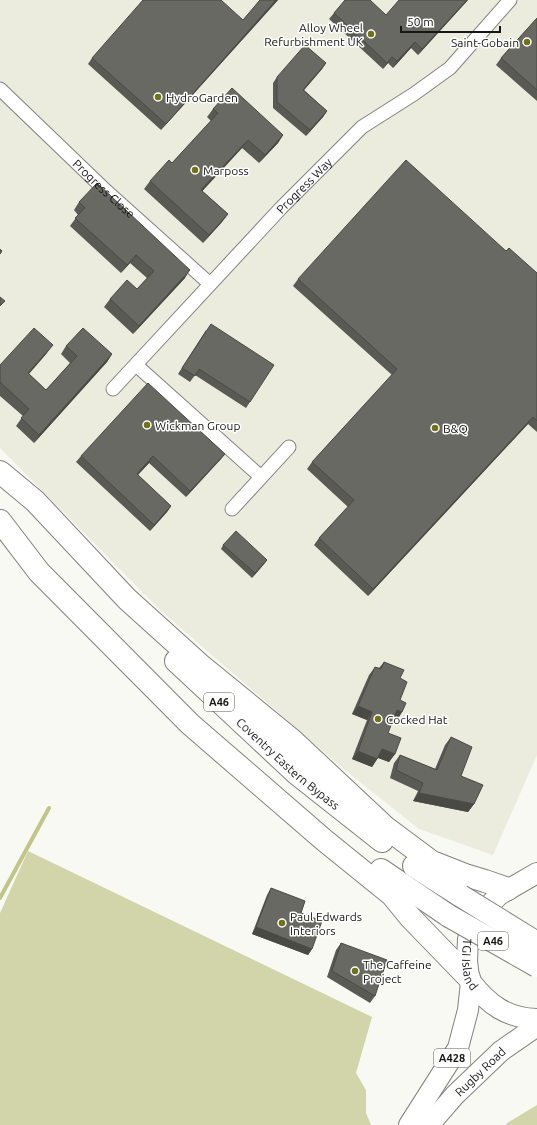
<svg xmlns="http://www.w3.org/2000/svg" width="537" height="1125" viewBox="0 0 537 1125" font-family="Ubuntu,sans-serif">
	<rect width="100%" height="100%" fill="#f8f9f2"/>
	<polygon fill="#ebecde" points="0,0 537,0 537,755 493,855 419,829 341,767 161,611 0,448"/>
	<g fill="#d1d5a9">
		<polygon points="28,851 372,1017 356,1073 366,1090 366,1113 371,1125 0,1125 0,913"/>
		<polygon points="537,1105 537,1125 506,1125 507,1123"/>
	</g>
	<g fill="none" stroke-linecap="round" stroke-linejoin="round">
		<polyline stroke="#c1c587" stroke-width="4" points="0,898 49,808"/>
		<defs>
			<g id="street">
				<path id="s1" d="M0 89 103 188 210 284"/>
				<polyline points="136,365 261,477"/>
				<path id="s2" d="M113 389 281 208 362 127 414 94 450 68 510 0"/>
				<polyline points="232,509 289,447"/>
			</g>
			<g id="primary">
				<path id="s3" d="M537 873 499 895 479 916 468 939 467 961 469 978 471 982C489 1005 507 1018 537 1019"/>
				<polyline points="409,1125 458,1048 468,1010 471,982"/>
				<path id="s4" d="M429 1125 455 1095 501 1051 537 1026"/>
			</g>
			<g id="highway">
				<polyline points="0,472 35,501 127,599 199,664 292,740 385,827 432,862 465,875 485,881 508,889"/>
				<polyline points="0,521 39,572 190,724 324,840 392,895 410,917 469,978"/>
				<path id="s5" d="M176 661 296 773 382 841"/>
				<polyline points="414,866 461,896"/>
				<polyline points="381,870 449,916"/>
			</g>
		</defs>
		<use href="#street" stroke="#82837d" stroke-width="15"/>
		<use href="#primary" stroke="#82837d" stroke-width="22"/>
		<use href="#highway" stroke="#82837d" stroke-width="24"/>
		<use href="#street" stroke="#fff" stroke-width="13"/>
		<use href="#primary" stroke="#fff" stroke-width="20"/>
		<use href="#highway" stroke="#fff" stroke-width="22"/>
		<defs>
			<g id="highway-bridge">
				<polyline points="461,896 537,943"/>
				<polyline points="449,916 537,966"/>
			</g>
		</defs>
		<use href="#highway-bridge" stroke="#82837d" stroke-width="24" stroke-linecap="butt"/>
		<use href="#highway-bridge" stroke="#fff" stroke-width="22"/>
	</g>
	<g fill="#5a5a55">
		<polygon points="260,0 278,0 161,130 88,64 92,58 243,20"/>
		<polygon points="468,0 418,55 411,48 393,68 388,63 383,69 329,19 334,13 386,15"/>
		<polygon points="537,18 537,101 496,65 501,58"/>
		<polygon points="326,63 322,69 304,90 327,111 323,117 306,136 273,108 273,83 277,77"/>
		<polygon points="213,109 283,135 278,143 259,163 242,148 202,191 228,214 222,222 203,243 144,189 150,181 172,163 211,121 207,117"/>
		<polygon points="79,202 185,278 133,334 104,307 110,299 137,289 147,278 130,263 121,273 70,226 78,215 74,210"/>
		<polygon points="506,251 537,273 537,432 528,424 368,596 314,545 319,538 348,507 307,469 312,462 392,375 293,286 298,279"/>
		<polygon points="206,330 250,402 246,408 195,375 190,382 178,374"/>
		<polygon points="66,346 112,354 107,362 34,443 16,426 23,416 0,396 0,365 47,353 29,374 46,390 70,363 61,354"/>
		<polygon points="225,454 220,460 186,497 149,463 138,475 171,506 167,512 150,531 76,462 81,456"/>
		<polygon points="223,545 267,560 264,564 252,578 221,549"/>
		<polygon points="384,662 400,678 400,700 402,712 397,720 393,718 388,733 395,754 389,762 378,758 372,767 352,759 367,720 352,714 369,675 375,667 379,668"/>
		<polygon points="451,737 461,776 474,804 468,812 413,801 418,791 390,778 394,763 400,755 435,769 445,745"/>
		<polygon points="271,888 312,949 308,955 252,934 267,895"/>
		<polygon points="341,943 375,996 370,1003 327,977 336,950"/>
	</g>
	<g fill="#4a4a45">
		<polygon points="276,0 278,0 161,130 166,124"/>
		<polygon points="467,0 468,0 418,55 422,49"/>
		<polygon points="415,42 411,48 393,68 397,61"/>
		<polygon points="392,57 388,63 383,69 387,63"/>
		<polygon points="326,63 322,69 299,96 303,90"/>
		<polygon points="327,111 323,117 306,136 310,130"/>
		<polygon points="283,135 278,143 259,163 265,155"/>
		<polygon points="248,140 242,148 196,198 201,190"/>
		<polygon points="228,214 222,222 203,243 209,235"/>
		<polygon points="136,255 130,263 121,273 127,265"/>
		<polygon points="190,270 185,278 133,334 139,326"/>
		<polygon points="53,345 47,353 22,381 28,373"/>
		<polygon points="112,354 107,362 34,443 39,435"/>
		<polygon points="533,417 528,424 368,596 373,589"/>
		<polygon points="225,454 220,460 186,497 190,491"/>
		<polygon points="153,456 149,463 133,480 137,474"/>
		<polygon points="171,506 167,512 150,531 154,525"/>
		<polygon points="267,560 264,564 252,578 255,573"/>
		<polygon points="358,706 372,712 367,720 352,714"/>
		<polygon points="397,710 402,712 397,720 391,718"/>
		<polygon points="382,749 395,754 389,762 376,757"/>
		<polygon points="358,751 377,759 372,767 352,759"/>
		<polygon points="419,793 474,804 468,812 413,801"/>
		<polygon points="256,927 312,949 308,955 252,934"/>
	</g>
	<g fill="#696963" stroke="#4a4a45">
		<polygon points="143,0 221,0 243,20 260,0 276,0 166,124 92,58"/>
		<polygon points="345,0 370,0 386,15 399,0 467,0 422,49 415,42 397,61 392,57 387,63 334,13"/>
		<polygon points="537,18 537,90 501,58"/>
		<polygon points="305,45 326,63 303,90 327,111 310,130 277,102 277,77"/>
		<polygon points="232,88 283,135 265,155 248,140 201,190 228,214 209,235 150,181 169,160 172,163 218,113 213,109"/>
		<polygon points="406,160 506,251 509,248 537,273 537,421 533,417 373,589 319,538 354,500 312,462 397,369 298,279"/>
		<polygon points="97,183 190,270 139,326 110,299 127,280 137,289 154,271 136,255 127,265 75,218 85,208 79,202"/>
		<polygon points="0,249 2,251 0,254"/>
		<polygon points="0,297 5,301 0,306"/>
		<polygon points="211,324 274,365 250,402 199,369 195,376 182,368"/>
		<polygon points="34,328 53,345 28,373 46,390 77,356 66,346 83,328 112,354 39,435 21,418 29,409 0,382 0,365"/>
		<polygon points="148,383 225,454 190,491 153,456 137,474 171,506 154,525 81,456"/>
		<polygon points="236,531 267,560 255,573 223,545"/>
		<polygon points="384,662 404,670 400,678 407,682 400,700 406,703 402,712 397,710 388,733 401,738 395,754 382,749 377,759 358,751 372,712 358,706 375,667 381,669"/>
		<polygon points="451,737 472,747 461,776 483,785 474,804 419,793 423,783 396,770 400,755 437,770"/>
		<polygon points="271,888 305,901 301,913 322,921 312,949 256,927"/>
		<polygon points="341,943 387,960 375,996 332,971"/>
	</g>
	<g fill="#6f7218" stroke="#fffffe" stroke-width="1.5">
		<circle cx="371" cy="34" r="4"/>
		<circle cx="527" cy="42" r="4"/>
		<circle cx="158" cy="97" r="4"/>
		<circle cx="195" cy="170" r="4"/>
		<circle cx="147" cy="425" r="4"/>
		<circle cx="435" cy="428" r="4"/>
		<circle cx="378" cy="719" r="4"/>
		<circle cx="282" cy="923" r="4"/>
		<circle cx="355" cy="971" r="4"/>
	</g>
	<g text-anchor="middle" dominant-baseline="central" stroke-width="3" stroke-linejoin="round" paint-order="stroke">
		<g fill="#fffffe" stroke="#5c5c5a" stroke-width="1">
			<rect x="204" y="693" width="30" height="18" rx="3"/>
			<rect x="478" y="932" width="30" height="18" rx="3"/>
			<rect x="434" y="1049" width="36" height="18" rx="3"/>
		</g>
		<g font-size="11" font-weight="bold" fill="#161614">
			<text x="219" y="702">A46</text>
			<text x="493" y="941">A46</text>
			<text x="452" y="1058">A428</text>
		</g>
		<g font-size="12" fill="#161614" stroke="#fffffe" text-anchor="start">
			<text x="363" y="27" text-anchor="end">Alloy Wheel<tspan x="363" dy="14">Refurbishment UK</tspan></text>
			<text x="519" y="42" text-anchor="end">Saint-Gobain</text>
			<text x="166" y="97">HydroGarden</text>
			<text x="203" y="170">Marposs</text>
			<text x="155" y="425">Wickman Group</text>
			<text x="443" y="428">B&amp;Q</text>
			<text x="386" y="719">Cocked Hat</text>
			<text x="290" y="916">Paul Edwards<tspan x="290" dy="14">Interiors</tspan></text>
			<text x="363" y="964">The Caffeine<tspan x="363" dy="14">Project</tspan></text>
		</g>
		<g font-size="12" fill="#161614" stroke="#fffffe">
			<text stroke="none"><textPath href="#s2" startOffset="279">Progress Way</textPath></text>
			<text stroke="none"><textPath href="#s1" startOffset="144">Progress Close</textPath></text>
			<text stroke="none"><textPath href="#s5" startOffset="152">Coventry Eastern Bypass</textPath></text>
			<text stroke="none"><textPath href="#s3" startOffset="124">TGI Island</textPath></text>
			<text stroke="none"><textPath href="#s4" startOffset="74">Rugby Road</textPath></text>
		</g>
	</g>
	<path d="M401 26v6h99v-6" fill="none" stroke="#161614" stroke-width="2"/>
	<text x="407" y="26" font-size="12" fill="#161614" stroke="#fffffe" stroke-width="3" paint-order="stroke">50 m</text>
</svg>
